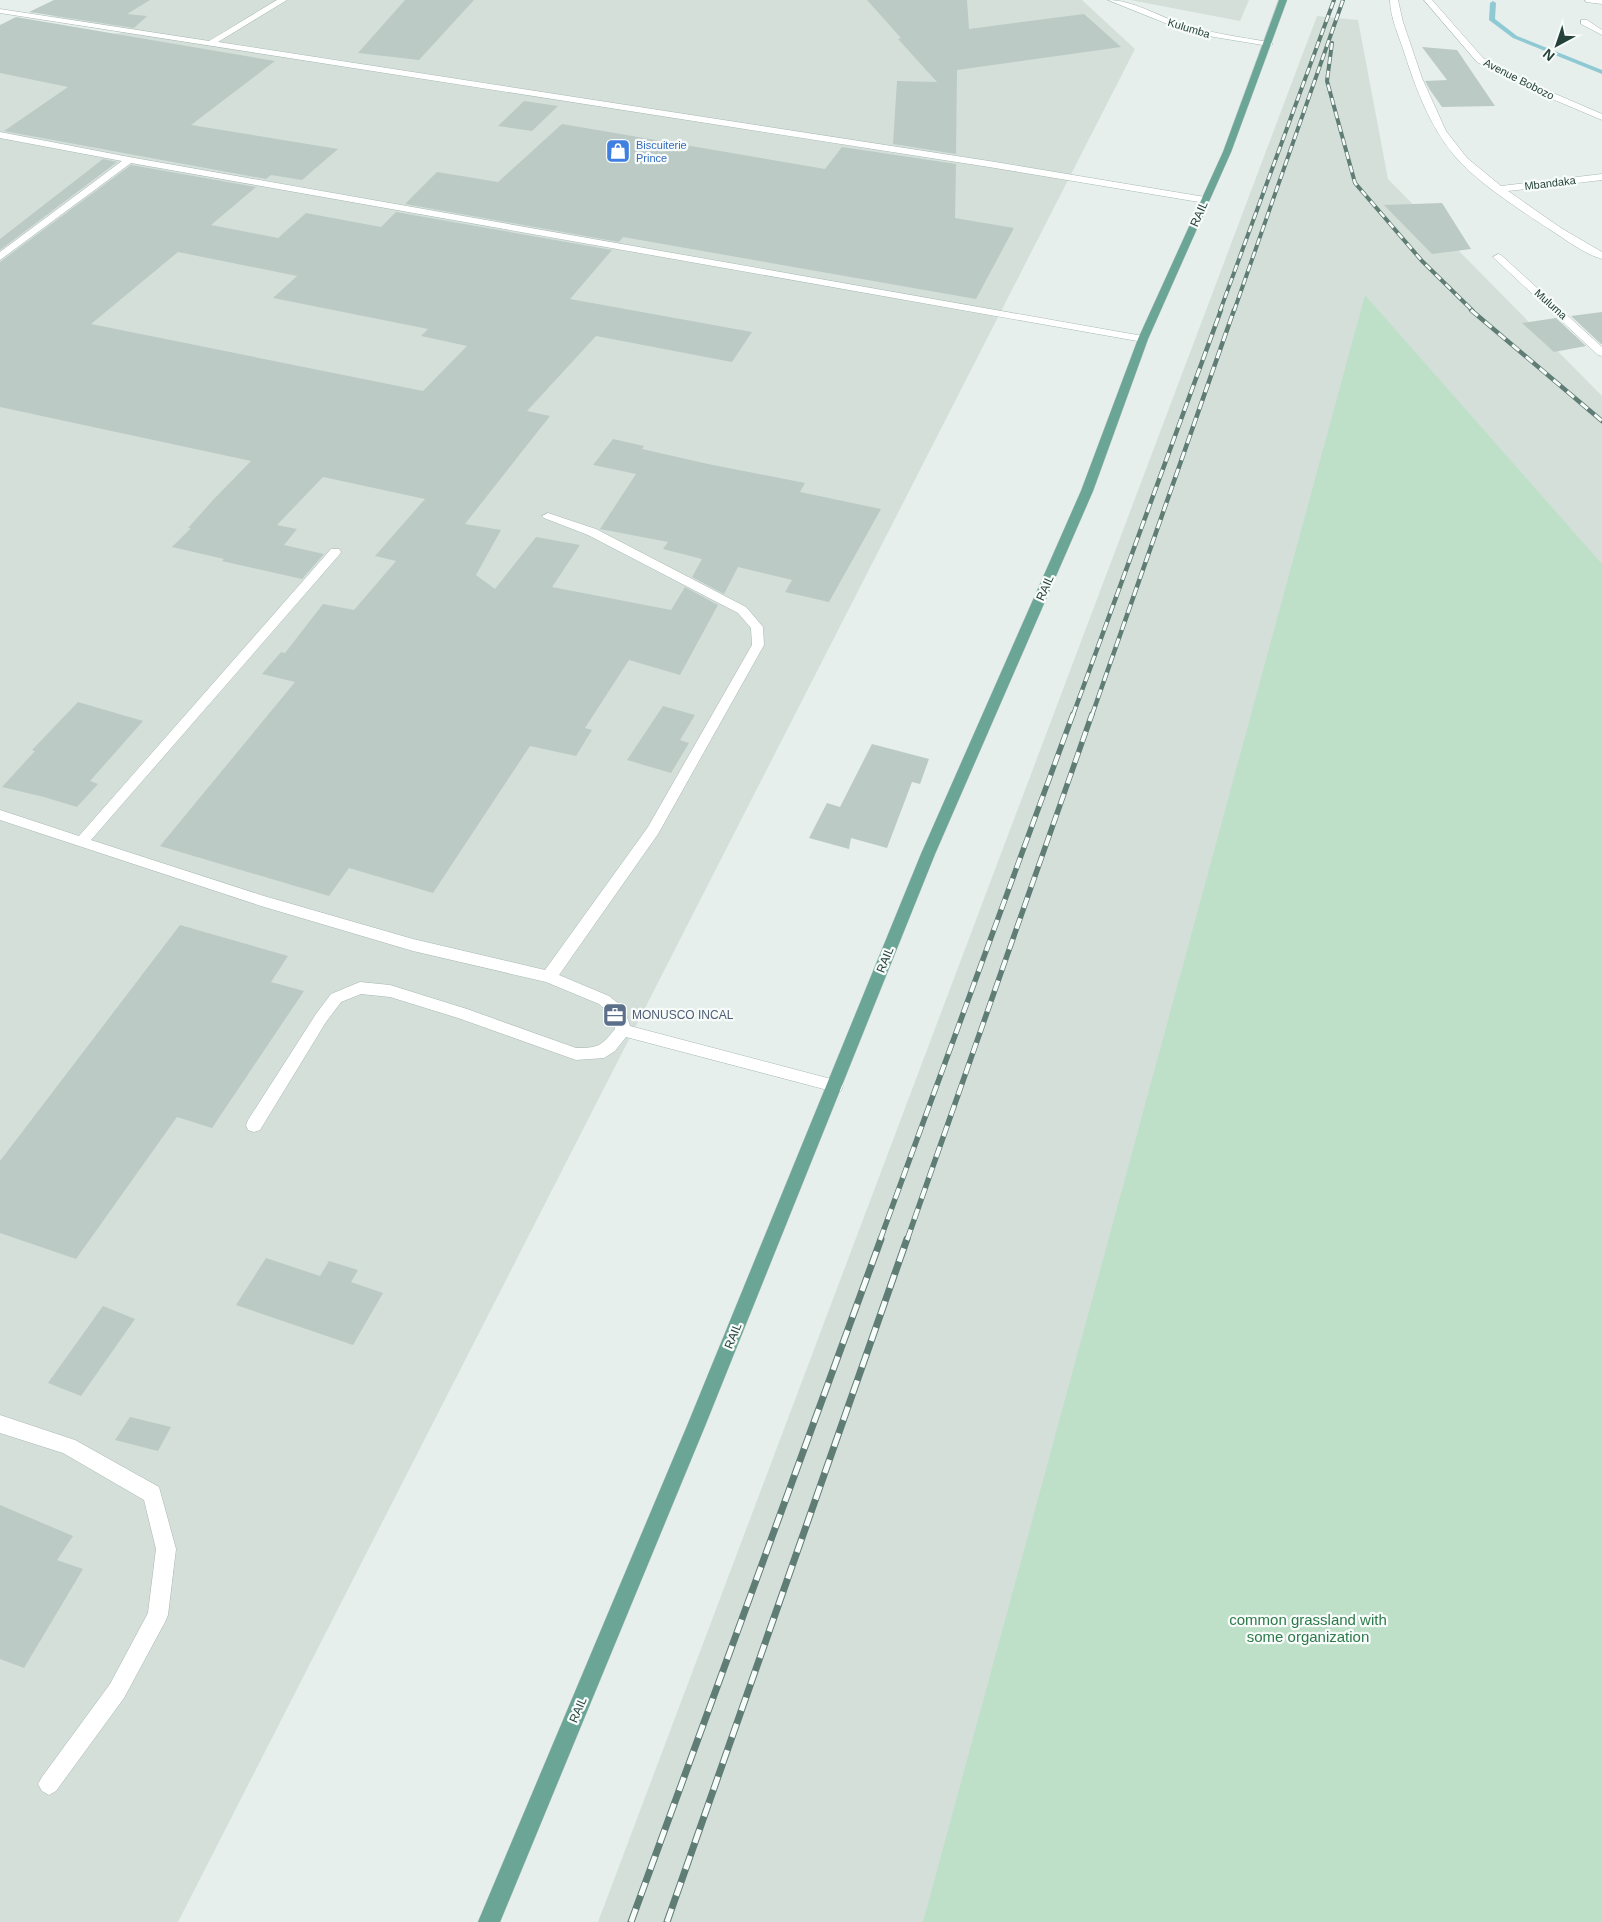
<svg xmlns="http://www.w3.org/2000/svg" width="1602" height="1922" viewBox="0 0 1602 1922" font-family="Helvetica,sans-serif">
	<rect width="100%" height="100%" fill="#e6efeb"/>
	<g fill="#d4dfda">
		<polygon points="76,0 1082,0 1135,49 178,1922 0,1922 0,64 33,52 123,32 51,18"/>
		<polygon points="1130,0 1249,0 1240,21"/>
		<polygon points="1317,16 1358,20 1388,179 1602,396 1602,1922 598,1922"/>
	</g>
	<polygon fill="#bfe0c8" points="1365,295 1602,564 1602,1922 923,1922"/>
	<g fill="none" stroke-linecap="round" stroke-linejoin="round">
		<polygon fill="#8ec9d4" fill-rule="evenodd" points="1493,1 1496,3 1495,19 1517,36 1602,70 1602,74 1513,38 1489,20 1490,3"/>
	</g>
	<g fill="#bbcac4" fill-rule="evenodd">
		<polygon points="54,0 150,0 127,14 147,16 134,28 29,12"/>
		<polygon points="405,0 474,0 419,60 358,53"/>
		<polygon points="867,0 967,0 969,29 1084,14 1121,47 957,70 956,154 893,144 897,81 937,82 898,39 901,38"/>
		<polygon points="16,17 275,61 191,125 338,149 302,180 271,175 266,179 4,131 68,87 0,73 0,25"/>
		<polygon points="1422,47 1457,50 1495,106 1442,107 1430,90 1425,81 1447,80"/>
		<polygon points="524,101 558,106 532,131 498,126"/>
		<polygon points="562,124 825,169 842,147 956,164 955,218 1014,228 976,299 623,237 619,242 405,204 437,172 498,182"/>
		<polygon points="103,159 117,162 0,250 0,239"/>
		<path d="M131 165 256 187 211 225 278 238 306 213 381 227 396 212 612 250 570 299 752 332 732 362 596 336 527 411 550 416 465 524 501 530 476 575 495 589 536 537 580 545 552 587 671 610 685 587 718 605 680 675 629 660 585 728 592 730 576 756 530 746 433 893 349 868 329 896 160 846 295 682 262 674 281 652 285 653 323 604 354 610 396 561 375 556 425 499 323 477 277 525 297 529 284 545 324 554 302 579 222 561 224 559 172 547 191 528H188L213 500 251 461 0 407V262ZM178 252 297 276 273 298 428 329 421 336 467 346 423 391 91 324Z"/>
		<polygon points="1442,203 1471,249 1432,254 1384,205"/>
		<polygon points="1602,312 1602,344 1601,344 1571,316"/>
		<polygon points="1556,318 1586,346 1554,352 1522,323"/>
		<polygon points="613,439 644,446 642,449 708,464 805,483 800,492 881,509 829,602 785,592 792,580 738,567 724,594 692,577 702,559 663,549 668,542 600,529 636,474 593,465"/>
		<polygon points="78,702 143,721 90,781 98,784 77,807 44,797 2,787 35,751 32,750"/>
		<polygon points="663,706 695,715 680,740 689,743 671,773 627,760"/>
		<polygon points="872,744 929,759 920,784 912,782 887,848 851,838 849,849 809,838 827,803 840,807"/>
		<polygon points="180,925 288,956 271,982 304,991 212,1128 177,1117 76,1259 0,1233 0,1161"/>
		<polygon points="266,1258 320,1276 329,1261 358,1270 351,1282 383,1293 353,1345 236,1305"/>
		<polygon points="103,1306 135,1319 81,1396 48,1383"/>
		<polygon points="130,1417 171,1427 158,1451 115,1440"/>
		<polygon points="0,1505 73,1536 57,1560 83,1569 24,1668 0,1659"/>
	</g>
	<g fill="none" stroke-linecap="round" stroke-linejoin="round">
		<defs>
			<g id="lane">
				<polygon points="1581,20 1587,20 1602,30 1602,35 1581,24"/>
				<path d="M548 513 596 529 746 607 763 627 764 645 658 834 559 975 609 996 624 1008 630 1026 835 1080 841 1081 843 1086 841 1091 835 1092 626 1037 615 1051 604 1058 576 1060 458 1018 390 997 361 994 341 1002 326 1022 260 1130 254 1132 248 1130 246 1125 248 1120 316 1014 331 994 360 982 390 985 467 1009 576 1048C599 1048 601 1046 615 1029L612 1015 599 1004 546 982 413 951 261 906 0 820V810L79 836 331 549H339L341 552 339 555 91 840 264 896 413 939 545 970 648 827 752 645 751 628 738 613 588 535 544 518 542 516Z"/>
				<polygon points="0,1415 75,1440 159,1487 176,1549 168,1615 165,1622 124,1698 56,1791 49,1795 42,1791 38,1784 42,1777 110,1684 148,1613 156,1549 144,1500 63,1453 0,1433"/>
			</g>
			<g id="street">
				<polygon points="277,0 287,0 218,42 989,161 1205,197 1210,200 1205,203 989,167 0,13 0,9 209,41"/>
				<path d="M1390 0H1398L1403 22 1422 78 1446 131 1467 158 1501 186 1602 174V180L1508 191 1561 228 1602 252V259C1584 254 1565 239 1549 229 1519 209 1476 182 1453 154 1430 126 1416 89 1405 55 1400 38 1390 18 1390 0Z"/>
				<polygon points="1424,0 1432,0 1483,58 1537,86 1602,114 1602,120 1531,90 1477,62"/>
				<polygon points="1585,0 1602,0 1602,4 1586,2"/>
				<polygon points="0,132 129,157 1143,336 1148,339 1143,342 131,163 0,260 0,252 122,161 0,138"/>
				<polygon points="1498,254 1501,255 1602,347 1602,356 1598,355 1495,259 1493,257"/>
			</g>
			<path id="secondary" d="M1108 0C1133 0 1158 16 1182 24 1210 33 1239 37 1269 42L1273 44 1269 46 1214 37 1175 27Z"/>
			<polygon id="primary" points="1279,0 1287,0 1231,152 1148,339 1093,491 935,854 705,1426 500,1922 478,1922 687,1426 921,854 1081,491 1138,339 1223,152"/>
		</defs>
		<use href="#lane" stroke="#a8b8b2" stroke-width="1"/>
		<use href="#street" stroke="#a8b8b2" stroke-width="1"/>
		<use href="#secondary" stroke="#a4bbb3" stroke-width="1"/>
		<use href="#primary" stroke="#c2cac8" stroke-width="1"/>
		<use href="#lane" fill="#fff" fill-rule="evenodd"/>
		<use href="#street" fill="#fff" fill-rule="evenodd"/>
		<use href="#secondary" fill="#fff" fill-rule="evenodd"/>
		<use href="#primary" fill="#6aa596" fill-rule="evenodd"/>
		<defs>
			<g id="rail-far3">
				<polyline points="1332,43 1327,81 1355,183 1422,261 1473,311"/>
				<polyline points="1220,311 1334,0"/>
				<polyline points="1234,311 1343,0"/>
			</g>
			<g id="rail-far2">
				<polyline points="1471,310 1602,421"/>
				<polyline points="1073,715 1221,310"/>
				<polyline points="1092,715 1234,310"/>
			</g>
			<g id="rail-far1">
				<polyline points="880,1240 1073,714"/>
				<polyline points="907,1240 1092,714"/>
			</g>
			<g id="rail">
				<polyline points="631,1922 881,1239"/>
				<polyline points="667,1922 907,1239"/>
			</g>
		</defs>
		<use href="#rail-far3" stroke="#5f7d75" stroke-width="4"/>
		<use href="#rail-far2" stroke="#5f7d75" stroke-width="4.5"/>
		<use href="#rail-far1" stroke="#5f7d75" stroke-width="5.5"/>
		<use href="#rail" stroke="#5f7d75" stroke-width="7"/>
		<use href="#rail-far3" stroke="#f7fbf9" stroke-width="2.5" stroke-dasharray="7" stroke-linecap="butt"/>
		<use href="#rail-far2" stroke="#f7fbf9" stroke-width="3" stroke-dasharray="9" stroke-linecap="butt"/>
		<use href="#rail-far1" stroke="#f7fbf9" stroke-width="4" stroke-dasharray="11" stroke-linecap="butt"/>
		<use href="#rail" stroke="#f7fbf9" stroke-width="5" stroke-dasharray="14" stroke-linecap="butt"/>
	</g>
	<defs>
		<symbol id="shop-square" viewBox="-11 -11 22 22"><rect x="-9" y="-9" width="18" height="18" rx="4" fill="#3f7fe0" stroke="#f7fbf9"/><path d="M-5-2.5h2.3a2.7 3.5 0 0 1 5.4 0H5L5.5 6h-11ZM-1.5-2.5h3a1.5 2.3 0 0 0-3 0Z" fill="#fff"/></symbol>
		<symbol id="office-square" viewBox="-11 -11 22 22"><rect x="-9" y="-9" width="18" height="18" rx="4" fill="#5c6f8a" stroke="#f7fbf9"/><path d="M-6-3h4V-5.5h4V-3h4V5H-6ZM-1-4.5V-3h2v-1.5ZM-6 0V1H6V0Z" fill="#fff"/></symbol>
	</defs>
	<g fill-rule="evenodd">
		<use href="#shop-square" x="604" y="137" width="28" height="28"/>
		<use href="#office-square" x="601" y="1001" width="28" height="28"/>
	</g>
	<g text-anchor="middle" dominant-baseline="central" stroke-width="4.5" stroke-linejoin="round" paint-order="stroke">
		<g font-size="11" fill="#24423a" stroke="#f7fbf9">
			<text transform="translate(1189 28) rotate(17)">Kulumba</text>
			<text transform="translate(1519 79) rotate(27)">Avenue Bobozo</text>
			<text transform="translate(1550 183) rotate(-7)">Mbandaka</text>
			<text transform="translate(1551 304) rotate(42)">Muluma</text>
		</g>
		<g font-size="11" fill="#366cbe" stroke="#f7fbf9" text-anchor="start">
			<text x="636" y="145">Biscuiterie<tspan x="636" dy="13">Prince</tspan></text>
		</g>
		<g font-size="12" fill="#24423a" stroke="#f7fbf9">
			<text transform="translate(1199 214) rotate(-66)">RAIL</text>
			<text transform="translate(1045 588) rotate(-66)">RAIL</text>
			<text transform="translate(885 960) rotate(-68)">RAIL</text>
			<text transform="translate(733 1336) rotate(-68)">RAIL</text>
			<text transform="translate(578 1710) rotate(-67)">RAIL</text>
		</g>
		<g font-size="12" fill="#4e5e75" stroke="#f7fbf9" text-anchor="start">
			<text x="632" y="1015">MONUSCO INCAL</text>
		</g>
		<g font-size="15" fill="#2d7a4b" stroke="#f7fbf9">
			<text x="1308" y="1619">common grassland with<tspan x="1308" dy="17">some organization</tspan></text>
		</g>
	</g>
	<g transform="translate(1557 45) rotate(220)" stroke="#f7fbf9" stroke-width="4" paint-order="stroke">
	<path d="M0-4L9 19L0 12L-9 19Z" fill="#24423a"/>
	<text y="-8" font-size="14" font-weight="bold" text-anchor="middle" fill="#24423a">N</text>
	</g>
</svg>
